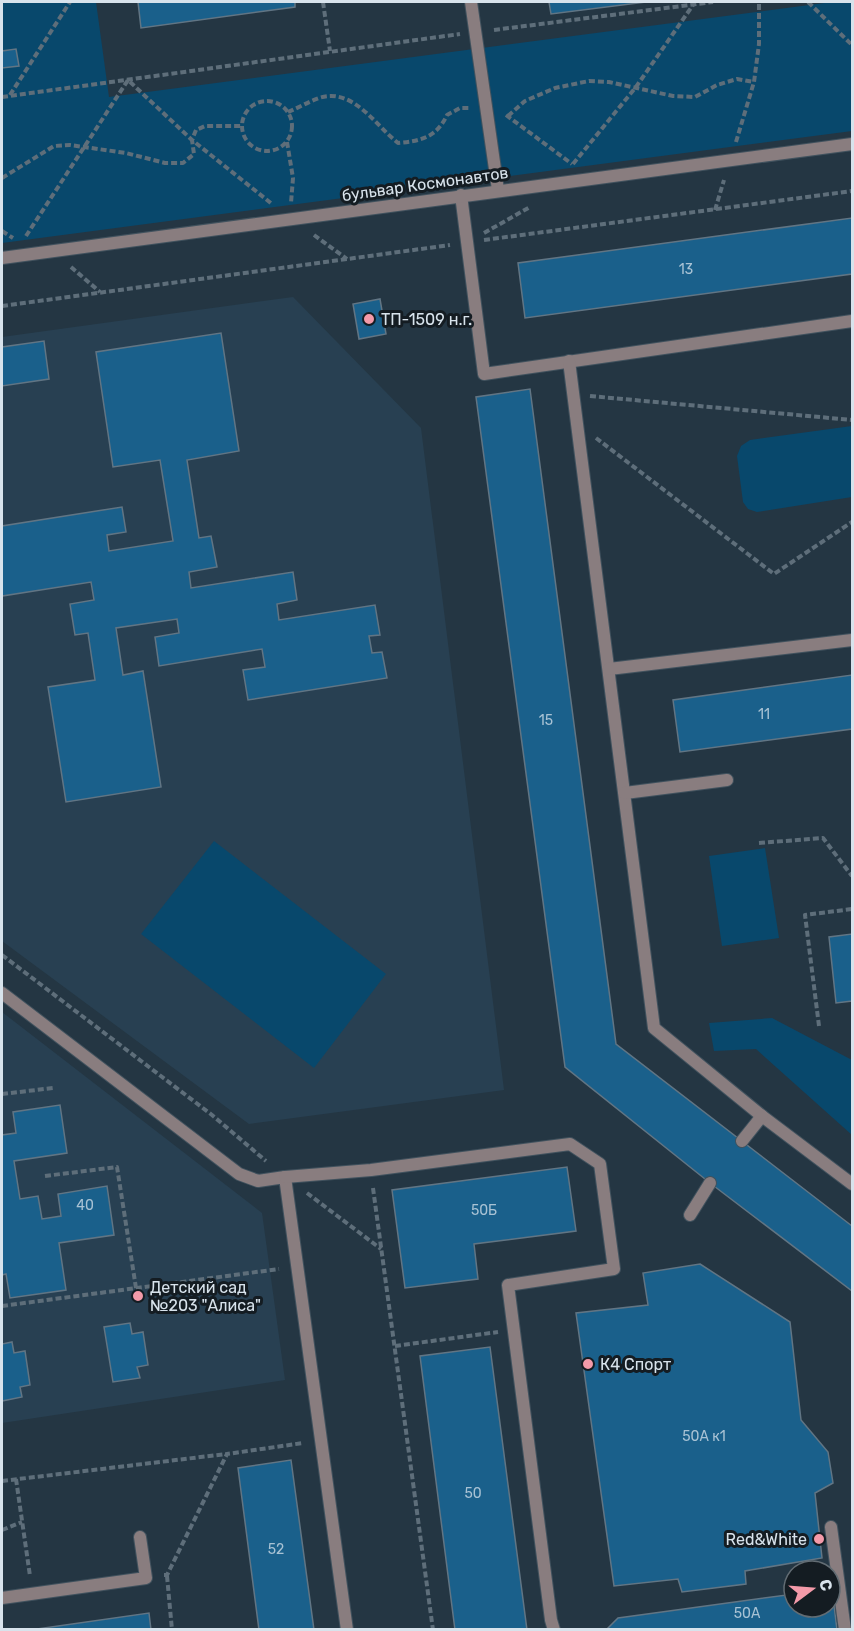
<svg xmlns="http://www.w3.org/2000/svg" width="854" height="1631" viewBox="0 0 854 1631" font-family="Rubik,sans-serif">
	<rect width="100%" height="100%" fill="#243643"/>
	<g fill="#284052">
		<polygon points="293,297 421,428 504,1090 249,1124 2,941 2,337"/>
		<polygon points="2,1012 262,1213 285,1380 2,1423"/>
	</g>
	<g fill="#08486c">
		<polygon points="2,2 96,2 109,97 832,2 852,2 852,131 2,243"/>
		<polygon points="852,426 852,497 757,512 748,509 743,502 737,456 741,446 750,440"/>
		<polygon points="214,841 386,974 314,1068 141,934"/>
		<polygon points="765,848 779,938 722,946 709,856"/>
		<polygon points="772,1018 852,1060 852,1135 756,1049 714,1051 709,1023"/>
	</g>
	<g fill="#1a608b" stroke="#617584" stroke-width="1.5">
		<polygon points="138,2 295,2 295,7 141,28"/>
		<polygon points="549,2 646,2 551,14"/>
		<polygon points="16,49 19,66 2,68 2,51"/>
		<polygon points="852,218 852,274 525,318 518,263"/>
		<polygon points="380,299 386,334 359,339 353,304"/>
		<polygon points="221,333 239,451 187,460 199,538 211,536 217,567 189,572 191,588 293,572 297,600 277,604 279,620 375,605 380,635 369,636 372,653 382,652 387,678 248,700 243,670 265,667 262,649 159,666 155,637 179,633 177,619 116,628 123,675 143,671 161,787 66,802 48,687 95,680 88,633 75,635 70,604 94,600 91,582 2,596 2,526 122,507 126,532 107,535 109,551 173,541 160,460 113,467 96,352"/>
		<polygon points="44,341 49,379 2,386 2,347"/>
		<polygon points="530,389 616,1044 852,1226 852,1291 710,1183 565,1067 476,397"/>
		<polygon points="852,675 852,729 680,752 673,700"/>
		<polygon points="852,934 852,1001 836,1003 829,937"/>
		<polygon points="60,1105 67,1153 14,1161 20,1199 38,1196 42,1219 61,1216 58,1194 107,1186 114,1235 59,1243 66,1290 10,1298 6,1274 2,1275 2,1135 16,1133 13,1112"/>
		<polygon points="567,1167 576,1231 474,1244 478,1279 405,1288 392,1190"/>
		<polygon points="700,1264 790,1322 801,1420 828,1452 833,1483 815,1493 822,1558 745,1571 746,1584 682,1592 678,1579 614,1586 576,1313 648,1305 643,1273"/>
		<polygon points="130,1323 132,1334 143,1332 148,1365 137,1367 140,1378 113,1382 104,1327"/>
		<polygon points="12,1342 14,1353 25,1351 30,1385 20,1387 22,1397 2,1401 2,1344"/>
		<polygon points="490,1347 527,1630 455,1630 420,1356"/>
		<polygon points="291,1460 314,1630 259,1630 238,1468"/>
		<polygon points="830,1589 832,1589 837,1630 606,1630 618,1618 794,1594 794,1607 830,1607"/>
		<polygon points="149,1613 151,1630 30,1630"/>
	</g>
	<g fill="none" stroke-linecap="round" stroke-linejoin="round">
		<defs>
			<g id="service">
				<polyline points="471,2 498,190"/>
				<polyline points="461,195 484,374 852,321"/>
				<polyline points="569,361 654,1028 762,1116 852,1184"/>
				<polyline points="609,669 852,640"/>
				<polyline points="625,793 727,780"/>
				<polyline points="2,993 239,1174 258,1181 285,1177 347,1630"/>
				<polyline points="742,1141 762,1116"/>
				<polyline points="285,1177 371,1170 570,1144 600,1164 614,1269 508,1285 551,1620 554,1630"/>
				<polyline points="690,1215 710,1183"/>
				<polyline points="831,1527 845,1630"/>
				<polyline points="2,1598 146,1578 140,1537"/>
			</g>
			<polyline id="minor" points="2,258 852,144"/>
		</defs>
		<use href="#service" stroke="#41525e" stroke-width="14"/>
		<use href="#minor" stroke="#41525e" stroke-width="14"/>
		<g stroke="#5e6e7a" stroke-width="4" stroke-dasharray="6 3" stroke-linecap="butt">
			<polyline points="323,2 330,51"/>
			<polyline points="808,2 852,45"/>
			<polyline points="494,30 713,2"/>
			<polyline points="10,95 70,2"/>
			<polyline points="2,97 460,34"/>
			<circle cx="267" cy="126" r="25"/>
			<path d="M288 112C298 108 308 102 319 98 353 87 375 125 398 143 421 141 437 137 447 115L460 108H469"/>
			<polyline points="506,115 572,164"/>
			<polyline points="508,116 525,101 555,88 589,81 609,82 673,96 695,97 717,85 737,79 754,82"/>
			<polyline points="287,142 293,178 291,203"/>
			<polyline points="736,142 754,82 759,44 759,2"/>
			<polyline points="573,164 636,87 693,5"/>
			<polyline points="2,178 54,146 70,145 126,153 165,163 183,163 194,154 192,140 196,130 205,126 241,126"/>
			<polyline points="715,210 724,180"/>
			<polyline points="2,231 13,238"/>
			<polyline points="484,233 530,207"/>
			<polyline points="314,235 347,259"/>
			<polyline points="26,236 128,80 192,140 272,204"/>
			<polyline points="484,240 852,191"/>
			<polyline points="71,267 100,292"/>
			<polyline points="2,306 450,245"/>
			<polyline points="590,396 852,420"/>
			<polyline points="596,438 774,574 852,522"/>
			<polyline points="759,843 823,838 852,876"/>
			<polyline points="2,955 212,1115 266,1161"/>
			<polyline points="819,1026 805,915 852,909"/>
			<polyline points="2,1094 53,1088"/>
			<polyline points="45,1176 117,1167 136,1288"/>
			<polyline points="373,1188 433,1630"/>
			<polyline points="307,1193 381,1249"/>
			<polyline points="2,1306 279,1269"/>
			<polyline points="395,1346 498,1332"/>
			<polyline points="16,1479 30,1576"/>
			<polyline points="2,1481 226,1454"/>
			<polyline points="2,1530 22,1522"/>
			<polyline points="164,1575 167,1575 227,1454 303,1443"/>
			<polyline points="167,1576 172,1630"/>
		</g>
		<use href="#service" stroke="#897d7f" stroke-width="12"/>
		<use href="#minor" stroke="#897d7f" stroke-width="12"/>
	</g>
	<g fill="#f39aa9" stroke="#141c22" stroke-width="2">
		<circle cx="369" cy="319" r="6"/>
		<circle cx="138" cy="1296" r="6"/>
		<circle cx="588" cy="1364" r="6"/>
		<circle cx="819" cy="1539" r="6"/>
	</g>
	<g text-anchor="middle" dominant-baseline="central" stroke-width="6" stroke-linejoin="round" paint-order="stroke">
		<g font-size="14" fill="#a8c2d4">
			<text x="686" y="269">13</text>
			<text x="764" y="714">11</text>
			<text x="546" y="720">15</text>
			<text x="85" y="1205">40</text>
			<text x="484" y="1210">50Б</text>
			<text x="704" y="1436">50А к1</text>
			<text x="473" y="1493">50</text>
			<text x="276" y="1549">52</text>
			<text x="747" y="1613">50А</text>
		</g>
		<g font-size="16" fill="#d8e3ec" stroke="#141c22">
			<text transform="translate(425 184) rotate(-8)">бульвар Космонавтов</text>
		</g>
		<g font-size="16" fill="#d8e3ec" stroke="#141c22" text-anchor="start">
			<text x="381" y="319">ТП-1509 н.г.</text>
			<text x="150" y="1287">Детский сад<tspan x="150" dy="18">№203 "Алиса"</tspan></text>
			<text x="600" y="1364">К4 Спорт</text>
			<text x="807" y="1539" text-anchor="end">Red&amp;White</text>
		</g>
	</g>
	<rect width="854" height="1631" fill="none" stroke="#d8e3ec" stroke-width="6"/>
	<g transform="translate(812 1589) rotate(74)"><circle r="28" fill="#141c22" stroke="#626c73" stroke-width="1.5"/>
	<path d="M0-4.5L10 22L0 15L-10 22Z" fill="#f39aa9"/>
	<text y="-9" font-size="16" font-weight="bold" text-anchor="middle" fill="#d8e3ec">С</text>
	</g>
</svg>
